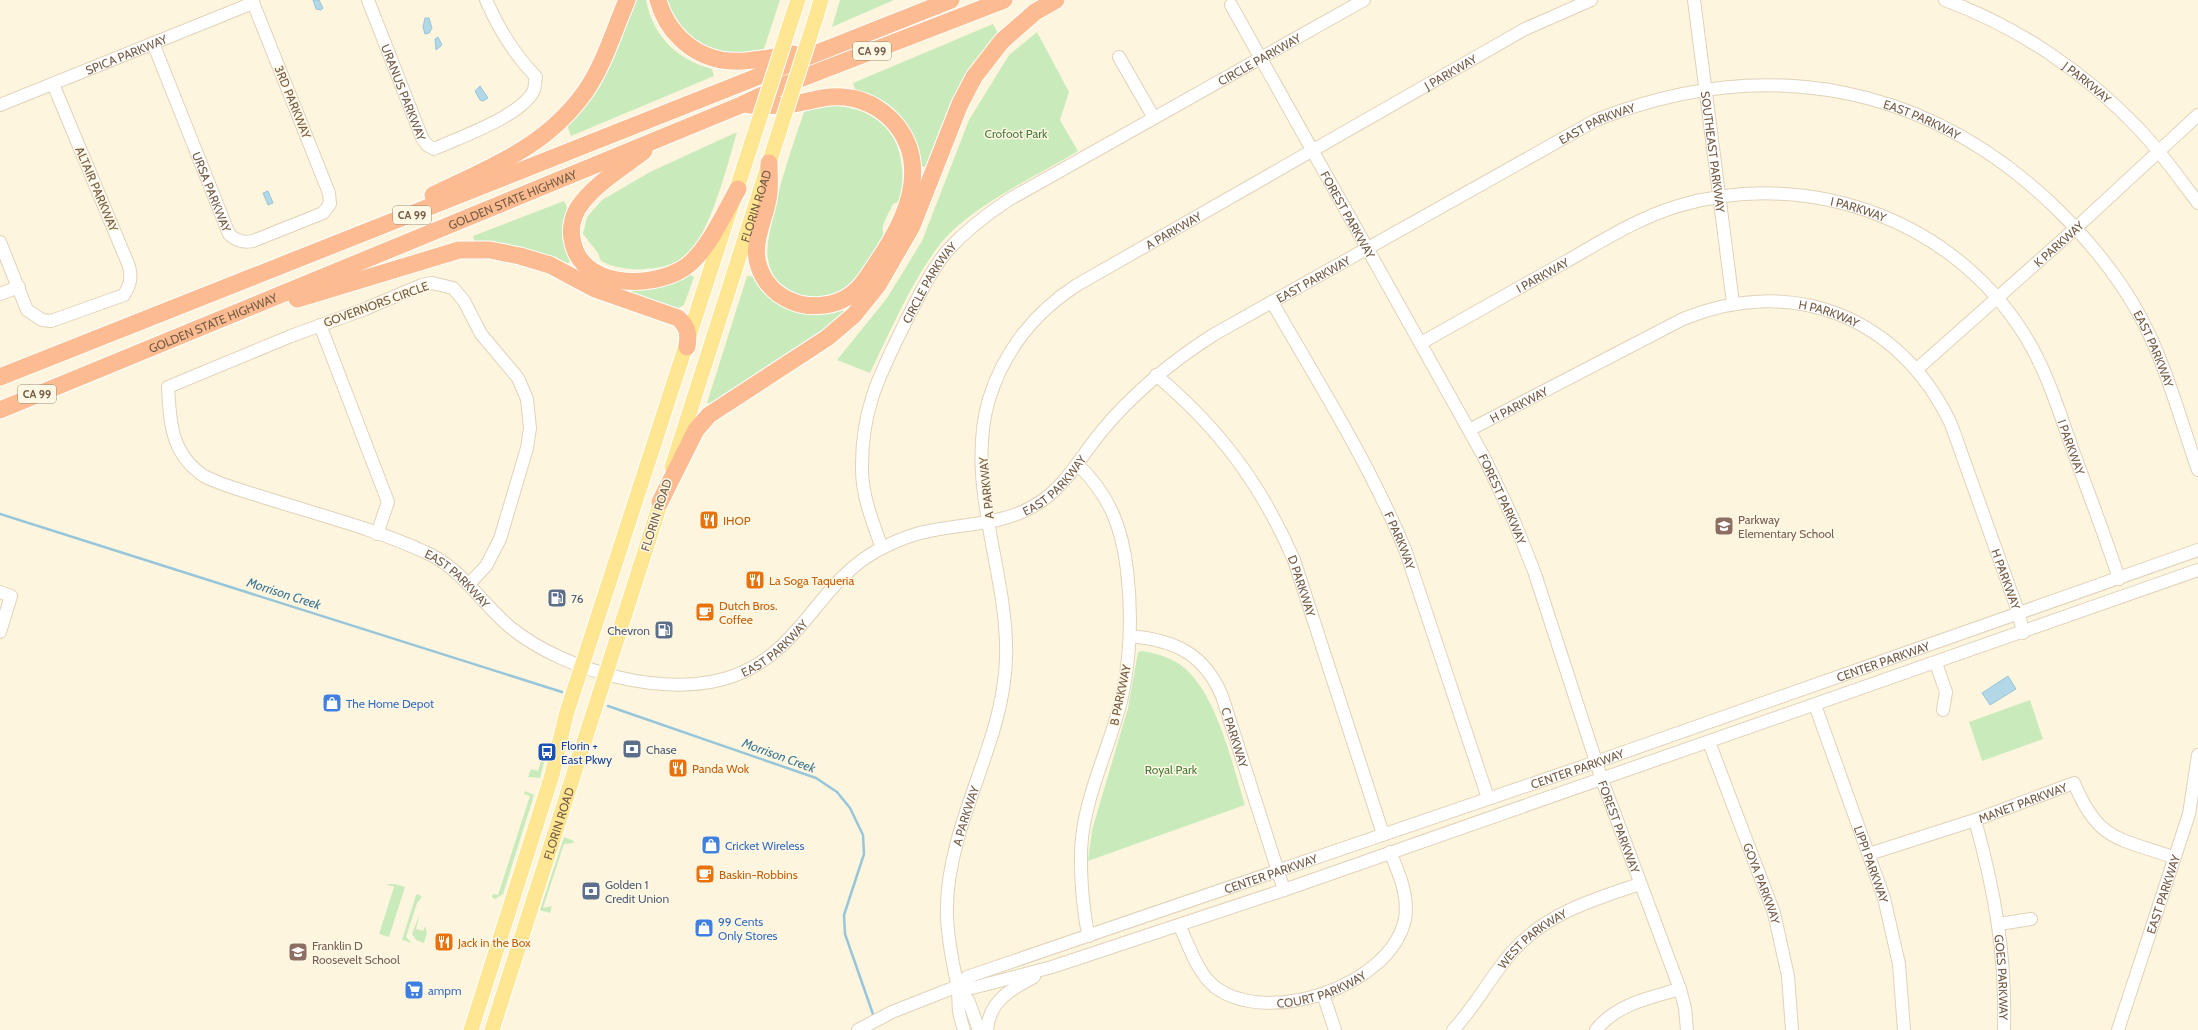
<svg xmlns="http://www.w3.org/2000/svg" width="2198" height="1030" viewBox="0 0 2198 1030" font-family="Cabin,sans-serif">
	<rect width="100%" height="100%" fill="#fdf5de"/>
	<g fill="#c9ebbc">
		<path d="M635 0H646C653 36 676 59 712 69L714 76 571 136 567 125Z"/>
		<polygon points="664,0 780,0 764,49 741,54 724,54 707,50 674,24"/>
		<polygon points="840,0 894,0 832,27"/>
		<path d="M993 24 998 33 971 65 961 82 927 168 921 166C912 129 894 99 855 90L853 83Z"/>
		<path d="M1037 32 1069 92 1060 120 1078 151C1035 177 987 198 950 233 919 264 890 332 870 373L837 360 887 298 922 241 969 120 1009 55Z"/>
		<path d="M822 105C884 105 911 141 900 201L893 204C890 211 885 219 883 226 882 230 884 234 883 238 869 270 833 314 793 294 779 287 770 274 768 259 766 248 769 236 771 226 778 186 792 148 805 109Z"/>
		<path d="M737 132C728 163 709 240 683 258 671 266 659 268 645 269 631 270 614 268 601 261L598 253 583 234 587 217 602 200 650 172Z"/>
		<path d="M564 201 568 209C561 227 563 243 572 260L566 265 475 244 473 236Z"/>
		<path d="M688 273 694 277 684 305 677 309 631 294 633 289C654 290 670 283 688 273Z"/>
		<polygon points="747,276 758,277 765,289 840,307 845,313 831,325 714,405 707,403"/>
		<path d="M1142 651C1154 653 1166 656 1176 662 1215 684 1232 764 1245 805L1088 861 1092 830 1128 708 1138 652Z"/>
		<polygon points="2030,700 2043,739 1982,761 1969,722"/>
		<polygon points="541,761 544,762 540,778 528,777 531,769 538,771"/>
		<polygon points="525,791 534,795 503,894 495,899 492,897 493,894 498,895 530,796 524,794"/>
		<polygon points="564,837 574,841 573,843 564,844 543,908 552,906 550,913 540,910"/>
		<polygon points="386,884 395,884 405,887 389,937 379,934 394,887"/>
		<polygon points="418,894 422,897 417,903 406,937 412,943 402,940 416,895"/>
		<polygon points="420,913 416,929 423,931 425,926 427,933 424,943 416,940 412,934"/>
	</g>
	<g fill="#b2d8e7" stroke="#97c6da">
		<polygon points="313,0 319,0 323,8 321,10 316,9"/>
		<polygon points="425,18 429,18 432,28 429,33 425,34 423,27"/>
		<polygon points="438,37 442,45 436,50 435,39"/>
		<polygon points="480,86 488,98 483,101 480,100 475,91"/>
		<polygon points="268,191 273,203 268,205 263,193"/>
		<polygon points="2008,676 2016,689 1990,705 1982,693"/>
	</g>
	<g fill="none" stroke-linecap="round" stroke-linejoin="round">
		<g stroke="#97c6da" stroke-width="2.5">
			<polyline points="0,514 562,692"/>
			<polyline points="608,706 816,778 837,792 850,808 863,835 864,854 844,915 845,934 874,1017"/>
		</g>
		<defs>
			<g id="minor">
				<path id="s1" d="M368 0 422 138 427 145 434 149C460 137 522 116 534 90 535 86 535 81 536 77 515 55 498 28 486 0"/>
				<path id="s2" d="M1694 0 1733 303"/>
				<path id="s3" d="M1945 0C2018 27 2085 72 2139 129 2161 152 2179 178 2198 203"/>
				<path id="s4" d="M1231 5 1484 457 1514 521 1534 571 1602 780 1680 989 1685 1008 1687 1030"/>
				<path id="s5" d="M153 43 229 234C236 241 243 243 253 241L323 213 330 204 329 193 252 0"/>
				<polyline points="1119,57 1154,118"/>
				<path id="s6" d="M0 105 253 3"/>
				<path d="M0 242 27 310 42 320 51 321 124 295C130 285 132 278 129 266L53 84"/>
				<polyline points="0,294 19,287"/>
				<path id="s7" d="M1272 302C1319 384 1370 464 1406 552L1488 798"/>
				<polyline points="320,325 388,502 377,534"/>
				<path id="s8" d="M1421 343C1469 316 1518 288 1567 261 1602 241 1638 218 1678 206 1813 166 1962 223 2031 346 2049 378 2060 414 2072 448 2088 492 2105 535 2119 579"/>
				<path id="s9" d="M1917 369 2077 227 2198 115"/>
				<path id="s10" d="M1156 375C1219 428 1261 484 1294 560L1383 834"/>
				<path id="s11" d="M1469 430 1683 319C1793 274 1900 317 1951 424L2019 614 2023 633"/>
				<path d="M1077 464C1109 494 1122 527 1127 570 1132 613 1131 655 1122 697 1111 744 1088 788 1082 837 1080 858 1081 879 1083 900 1085 912 1085 924 1089 936"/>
				<path id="s12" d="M882 548C873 523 862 496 862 469 861 408 881 372 907 319 919 296 930 272 947 251 966 230 987 214 1010 199L1364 0"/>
				<path id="s13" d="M469 584 486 566 500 539 527 448 530 428 527 399 518 378 481 334 464 301 453 288 432 283 422 285 365 309 291 336 168 387C170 423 171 454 204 476 223 486 245 491 266 498 319 515 375 529 425 552 462 568 480 602 510 627 563 671 670 701 736 675 803 649 818 583 878 550 895 541 915 533 934 530 972 523 1010 524 1043 500 1067 483 1082 455 1101 432 1133 393 1171 362 1213 335L1596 120C1765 53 1929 83 2059 211 2090 242 2119 277 2140 316 2166 364 2180 419 2198 470"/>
				<polyline points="0,592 11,596 0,632"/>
				<path id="s14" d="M1130 636C1174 640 1204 653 1222 696L1284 890"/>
				<polyline points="1936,663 1946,692 1943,710"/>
				<path id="s15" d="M1815 705 1884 898 1899 964 1904 1030"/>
				<path id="s16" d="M1709 742 1774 913 1788 976 1792 1030"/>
				<path id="s17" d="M1975 820C1995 892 2006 955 2004 1030"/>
				<path id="s18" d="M1869 854 1975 820 2074 783C2098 841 2118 838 2173 857"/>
				<polyline points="1999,924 2031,919"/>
				<path id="s19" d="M1179 925C1189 945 1197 973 1215 987 1268 1027 1391 986 1405 919 1409 896 1399 873 1390 852"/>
				<polyline points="958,986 972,988 1052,967 1284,890 2198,570"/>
				<polyline points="958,986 969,1002 979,1030"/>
				<polyline points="1323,994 1335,1030"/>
				<path id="s20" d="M858 1030 892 1012 958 986 967 977 1596 762 2198 550"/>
				<path id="s21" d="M964 1030C962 1024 960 1017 959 1011 958 1002 959 992 957 983 945 928 942 898 957 842 973 781 1004 723 1006 659 1009 573 964 485 989 399 1004 351 1035 312 1077 285L1525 29 1591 0"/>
				<path d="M987 1030C989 1001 1011 989 1034 977"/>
				<path id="s22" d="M1453 1030C1476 1006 1490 977 1512 952 1545 914 1594 899 1640 884"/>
				<path d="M1596 1030C1617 1004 1649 998 1680 989"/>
				<path id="s23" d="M2118 1030 2189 814 2198 755"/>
			</g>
			<g id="major">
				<polyline points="816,17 821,0"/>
				<polyline points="789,27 798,0"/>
				<path id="s24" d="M672 467 779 132"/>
				<polyline points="471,1030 552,775 566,715 752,142"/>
				<path id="s25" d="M492 1030 664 492"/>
			</g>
			<g id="highway">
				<path d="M658 0C666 30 690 54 721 60 744 64 771 57 794 54"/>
				<path d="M749 105C761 105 774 106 785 105 808 103 829 93 851 98 869 101 886 112 897 126 930 169 905 221 878 261 868 276 860 291 844 299 829 307 806 308 791 301 775 294 765 284 759 267 750 243 767 216 769 193 770 183 769 173 769 163"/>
				<path d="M644 151C622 168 593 185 578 208 573 216 570 229 572 238 578 288 650 290 684 268 707 253 724 213 738 189"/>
				<path d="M433 195C491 167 546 147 585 92 604 65 614 30 627 0"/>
				<path d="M297 299 459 250H490L520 256 550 265 595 289 678 318C688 327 689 334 687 347"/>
				<polyline points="0,377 951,0"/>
				<path id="s26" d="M0 410 741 105 784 85 1004 0"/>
				<polyline points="660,502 696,430 709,415 827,338 854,315 878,285 912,226 960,104 974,77 1002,41 1035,12 1056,0"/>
			</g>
		</defs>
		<use href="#minor" stroke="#e1d2ba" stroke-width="14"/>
		<use href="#major" stroke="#fff" stroke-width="17"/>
		<use href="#highway" stroke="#fff" stroke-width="19"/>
		<use href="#minor" stroke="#fff" stroke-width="12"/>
		<use href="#major" stroke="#ffe693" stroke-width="15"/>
		<use href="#highway" stroke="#fcbb90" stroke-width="17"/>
		<defs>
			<g id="major-bridge">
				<polyline points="779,132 816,17"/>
				<polyline points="752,142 789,27"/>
			</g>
		</defs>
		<use href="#major-bridge" stroke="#fff" stroke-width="17" stroke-linecap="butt"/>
		<use href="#major-bridge" stroke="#ffe693" stroke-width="15"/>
	</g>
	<defs>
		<symbol id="restaurant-square" viewBox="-11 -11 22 22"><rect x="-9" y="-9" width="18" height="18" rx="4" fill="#e8710a" stroke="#fff8e5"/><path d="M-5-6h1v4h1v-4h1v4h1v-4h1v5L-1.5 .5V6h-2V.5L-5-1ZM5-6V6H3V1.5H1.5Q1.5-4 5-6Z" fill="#fff"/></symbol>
		<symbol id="school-square" viewBox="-11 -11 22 22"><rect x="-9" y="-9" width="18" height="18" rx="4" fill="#8d6e63" stroke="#fff8e5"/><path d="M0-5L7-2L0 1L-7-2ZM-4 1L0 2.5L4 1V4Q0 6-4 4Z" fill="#fff"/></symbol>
		<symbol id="fuel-square" viewBox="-11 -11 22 22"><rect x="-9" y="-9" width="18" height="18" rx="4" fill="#5c6f8a" stroke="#fff8e5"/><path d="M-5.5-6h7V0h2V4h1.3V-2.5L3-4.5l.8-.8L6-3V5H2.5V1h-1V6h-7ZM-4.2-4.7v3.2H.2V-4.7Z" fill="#fff"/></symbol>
		<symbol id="cafe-square" viewBox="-11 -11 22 22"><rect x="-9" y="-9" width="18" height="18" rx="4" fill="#e8710a" stroke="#fff8e5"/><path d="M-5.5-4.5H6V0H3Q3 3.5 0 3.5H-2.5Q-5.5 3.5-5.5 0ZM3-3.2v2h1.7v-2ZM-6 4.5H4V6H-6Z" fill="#fff"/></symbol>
		<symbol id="shop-square" viewBox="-11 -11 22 22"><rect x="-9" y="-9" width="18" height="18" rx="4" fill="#3f7fe0" stroke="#fff8e5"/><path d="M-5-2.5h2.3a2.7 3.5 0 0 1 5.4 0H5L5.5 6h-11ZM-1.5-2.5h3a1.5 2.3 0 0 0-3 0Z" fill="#fff"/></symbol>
		<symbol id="bank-square" viewBox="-11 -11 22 22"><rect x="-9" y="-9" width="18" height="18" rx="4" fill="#5c6f8a" stroke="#fff8e5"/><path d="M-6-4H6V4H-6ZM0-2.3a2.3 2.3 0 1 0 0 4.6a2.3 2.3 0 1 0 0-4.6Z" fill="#fff"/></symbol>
		<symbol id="bus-square" viewBox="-11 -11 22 22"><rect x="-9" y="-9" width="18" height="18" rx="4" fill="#1a4fb4" stroke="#fff8e5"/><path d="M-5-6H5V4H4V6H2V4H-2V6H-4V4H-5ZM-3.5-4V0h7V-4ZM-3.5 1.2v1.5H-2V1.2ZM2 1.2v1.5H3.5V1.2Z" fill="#fff"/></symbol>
		<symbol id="supermarket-square" viewBox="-11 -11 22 22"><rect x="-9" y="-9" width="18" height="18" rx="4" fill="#3f7fe0" stroke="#fff8e5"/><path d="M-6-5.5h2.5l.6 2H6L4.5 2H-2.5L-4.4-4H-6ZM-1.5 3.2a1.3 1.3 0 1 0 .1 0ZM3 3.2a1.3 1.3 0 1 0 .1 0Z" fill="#fff"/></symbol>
	</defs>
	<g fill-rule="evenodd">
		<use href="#restaurant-square" x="698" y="509" width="22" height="22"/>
		<use href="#school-square" x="1713" y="515" width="22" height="22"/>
		<use href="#restaurant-square" x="744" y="569" width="22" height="22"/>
		<use href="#fuel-square" x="546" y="587" width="22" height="22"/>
		<use href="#cafe-square" x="694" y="601" width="22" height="22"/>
		<use href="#fuel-square" x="653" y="619" width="22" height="22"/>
		<use href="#shop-square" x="321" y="692" width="22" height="22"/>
		<use href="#bank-square" x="621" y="738" width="22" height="22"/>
		<use href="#bus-square" x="536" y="741" width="22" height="22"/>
		<use href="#restaurant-square" x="667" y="757" width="22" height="22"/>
		<use href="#shop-square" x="700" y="834" width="22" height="22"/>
		<use href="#cafe-square" x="694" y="863" width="22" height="22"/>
		<use href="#bank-square" x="580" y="880" width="22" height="22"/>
		<use href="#shop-square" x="693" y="917" width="22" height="22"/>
		<use href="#restaurant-square" x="433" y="931" width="22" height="22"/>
		<use href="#school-square" x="287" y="941" width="22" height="22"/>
		<use href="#supermarket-square" x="403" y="979" width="22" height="22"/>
	</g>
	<g text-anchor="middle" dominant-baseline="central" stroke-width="3" stroke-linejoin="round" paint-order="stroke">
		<g fill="#fff8e5" stroke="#9e8b75" stroke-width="1">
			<rect x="853" y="42" width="38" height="18" rx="3"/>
			<rect x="393" y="206" width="38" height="18" rx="3"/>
			<rect x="18" y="385" width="38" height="18" rx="3"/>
		</g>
		<g font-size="11" font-weight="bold" fill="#745c45">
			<text x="872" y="51">CA 99</text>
			<text x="412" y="215">CA 99</text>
			<text x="37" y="394">CA 99</text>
		</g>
		<g font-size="12" fill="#745c45" stroke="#fff8e5">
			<text stroke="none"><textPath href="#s6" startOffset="136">SPICA PARKWAY</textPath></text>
			<text stroke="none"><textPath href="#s12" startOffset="687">CIRCLE PARKWAY</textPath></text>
			<text stroke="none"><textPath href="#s21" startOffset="1220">J PARKWAY</textPath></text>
			<text stroke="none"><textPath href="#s3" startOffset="165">J PARKWAY</textPath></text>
			<text stroke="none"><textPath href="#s1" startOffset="99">URANUS PARKWAY</textPath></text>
			<text transform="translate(293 102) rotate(68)">3RD PARKWAY</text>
			<text stroke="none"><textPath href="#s13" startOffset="2706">EAST PARKWAY</textPath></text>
			<text stroke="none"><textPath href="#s13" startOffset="2370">EAST PARKWAY</textPath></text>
			<text stroke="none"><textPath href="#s2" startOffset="153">SOUTHEAST PARKWAY</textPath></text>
			<text transform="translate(97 189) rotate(67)">ALTAIR PARKWAY</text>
			<text stroke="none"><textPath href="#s5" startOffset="160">URSA PARKWAY</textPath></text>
			<text stroke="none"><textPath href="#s26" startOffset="554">GOLDEN STATE HIGHWAY</textPath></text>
			<text stroke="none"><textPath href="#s24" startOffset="274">FLORIN ROAD</textPath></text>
			<text stroke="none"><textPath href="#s8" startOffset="475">I PARKWAY</textPath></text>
			<text stroke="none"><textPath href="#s4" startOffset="240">FOREST PARKWAY</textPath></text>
			<text stroke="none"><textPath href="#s21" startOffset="901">A PARKWAY</textPath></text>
			<text stroke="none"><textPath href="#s9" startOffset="189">K PARKWAY</textPath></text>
			<text stroke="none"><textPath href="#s8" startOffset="139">I PARKWAY</textPath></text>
			<text stroke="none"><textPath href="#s13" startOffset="2046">EAST PARKWAY</textPath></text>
			<text stroke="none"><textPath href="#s12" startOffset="283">CIRCLE PARKWAY</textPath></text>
			<text transform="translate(376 304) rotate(-20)">GOVERNORS CIRCLE</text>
			<text stroke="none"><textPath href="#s11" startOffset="391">H PARKWAY</textPath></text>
			<text stroke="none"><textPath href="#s26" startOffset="230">GOLDEN STATE HIGHWAY</textPath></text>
			<text stroke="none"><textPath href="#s13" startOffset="3041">EAST PARKWAY</textPath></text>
			<text stroke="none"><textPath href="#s11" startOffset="56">H PARKWAY</textPath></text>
			<text stroke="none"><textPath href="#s8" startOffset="810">I PARKWAY</textPath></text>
			<text stroke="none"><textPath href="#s13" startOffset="1711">EAST PARKWAY</textPath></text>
			<text transform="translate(986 488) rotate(-96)">A PARKWAY</text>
			<text stroke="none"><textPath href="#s4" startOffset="564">FOREST PARKWAY</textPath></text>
			<text transform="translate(656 515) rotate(-72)">FLORIN ROAD</text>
			<text stroke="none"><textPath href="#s7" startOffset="271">F PARKWAY</textPath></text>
			<text stroke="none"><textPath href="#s13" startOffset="1016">EAST PARKWAY</textPath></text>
			<text stroke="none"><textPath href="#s11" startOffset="726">H PARKWAY</textPath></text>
			<text stroke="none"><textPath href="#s10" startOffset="260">D PARKWAY</textPath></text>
			<text stroke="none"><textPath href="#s13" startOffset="1375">EAST PARKWAY</textPath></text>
			<text stroke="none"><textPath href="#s20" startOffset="1091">CENTER PARKWAY</textPath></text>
			<text transform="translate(1120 695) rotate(-78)">B PARKWAY</text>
			<text stroke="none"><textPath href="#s14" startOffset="160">C PARKWAY</textPath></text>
			<text stroke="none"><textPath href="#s20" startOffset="767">CENTER PARKWAY</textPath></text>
			<text stroke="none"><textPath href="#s18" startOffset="162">MANET PARKWAY</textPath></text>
			<text stroke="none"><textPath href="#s21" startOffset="218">A PARKWAY</textPath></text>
			<text stroke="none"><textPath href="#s25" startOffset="217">FLORIN ROAD</textPath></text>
			<text stroke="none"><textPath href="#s4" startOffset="912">FOREST PARKWAY</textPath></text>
			<text stroke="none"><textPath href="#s15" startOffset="169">LIPPI PARKWAY</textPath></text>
			<text stroke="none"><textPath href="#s20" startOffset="443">CENTER PARKWAY</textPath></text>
			<text stroke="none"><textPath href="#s16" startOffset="151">GOYA PARKWAY</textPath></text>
			<text stroke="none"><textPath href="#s23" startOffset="143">EAST PARKWAY</textPath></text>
			<text stroke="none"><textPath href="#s22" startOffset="122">WEST PARKWAY</textPath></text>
			<text stroke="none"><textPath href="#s17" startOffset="160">GOES PARKWAY</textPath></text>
			<text stroke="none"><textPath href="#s19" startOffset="184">COURT PARKWAY</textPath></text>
		</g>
		<g font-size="12" fill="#467b3c" stroke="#fff8e5">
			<text x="1016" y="133">Crofoot Park</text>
			<text x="1171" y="769">Royal Park</text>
		</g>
		<g font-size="12" fill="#785e54" stroke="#fff8e5" text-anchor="start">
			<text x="1738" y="519">Parkway<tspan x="1738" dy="14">Elementary School</tspan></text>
			<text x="312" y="945">Franklin D<tspan x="312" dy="14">Roosevelt School</tspan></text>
		</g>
		<g font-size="12" fill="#c56008" stroke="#fff8e5" text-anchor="start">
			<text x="723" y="520">IHOP</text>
			<text x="769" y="580">La Soga Taqueria</text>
			<text x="719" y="605">Dutch Bros.<tspan x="719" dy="14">Coffee</tspan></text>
			<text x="692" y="768">Panda Wok</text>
			<text x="719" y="874">Baskin-Robbins</text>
			<text x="458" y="942">Jack in the Box</text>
		</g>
		<g font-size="12" fill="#4e5e75" stroke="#fff8e5" text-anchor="start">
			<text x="571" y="598">76</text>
			<text x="650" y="630" text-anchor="end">Chevron</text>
			<text x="646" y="749">Chase</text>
			<text x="605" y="884">Golden 1<tspan x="605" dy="14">Credit Union</tspan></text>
		</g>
		<g font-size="12" fill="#366cbe" stroke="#fff8e5" text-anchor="start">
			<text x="346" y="703">The Home Depot</text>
			<text x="725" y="845">Cricket Wireless</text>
			<text x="718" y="921">99 Cents<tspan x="718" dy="14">Only Stores</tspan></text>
			<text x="428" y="990">ampm</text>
		</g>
		<g font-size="12" fill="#164399" stroke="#fff8e5" text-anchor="start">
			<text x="561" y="745">Florin +<tspan x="561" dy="14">East Pkwy</tspan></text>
		</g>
		<g font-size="13" font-style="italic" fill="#407891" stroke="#fff8e5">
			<text transform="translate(284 593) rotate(18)">Morrison Creek</text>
			<text transform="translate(779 755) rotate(20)">Morrison Creek</text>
		</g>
	</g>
</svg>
